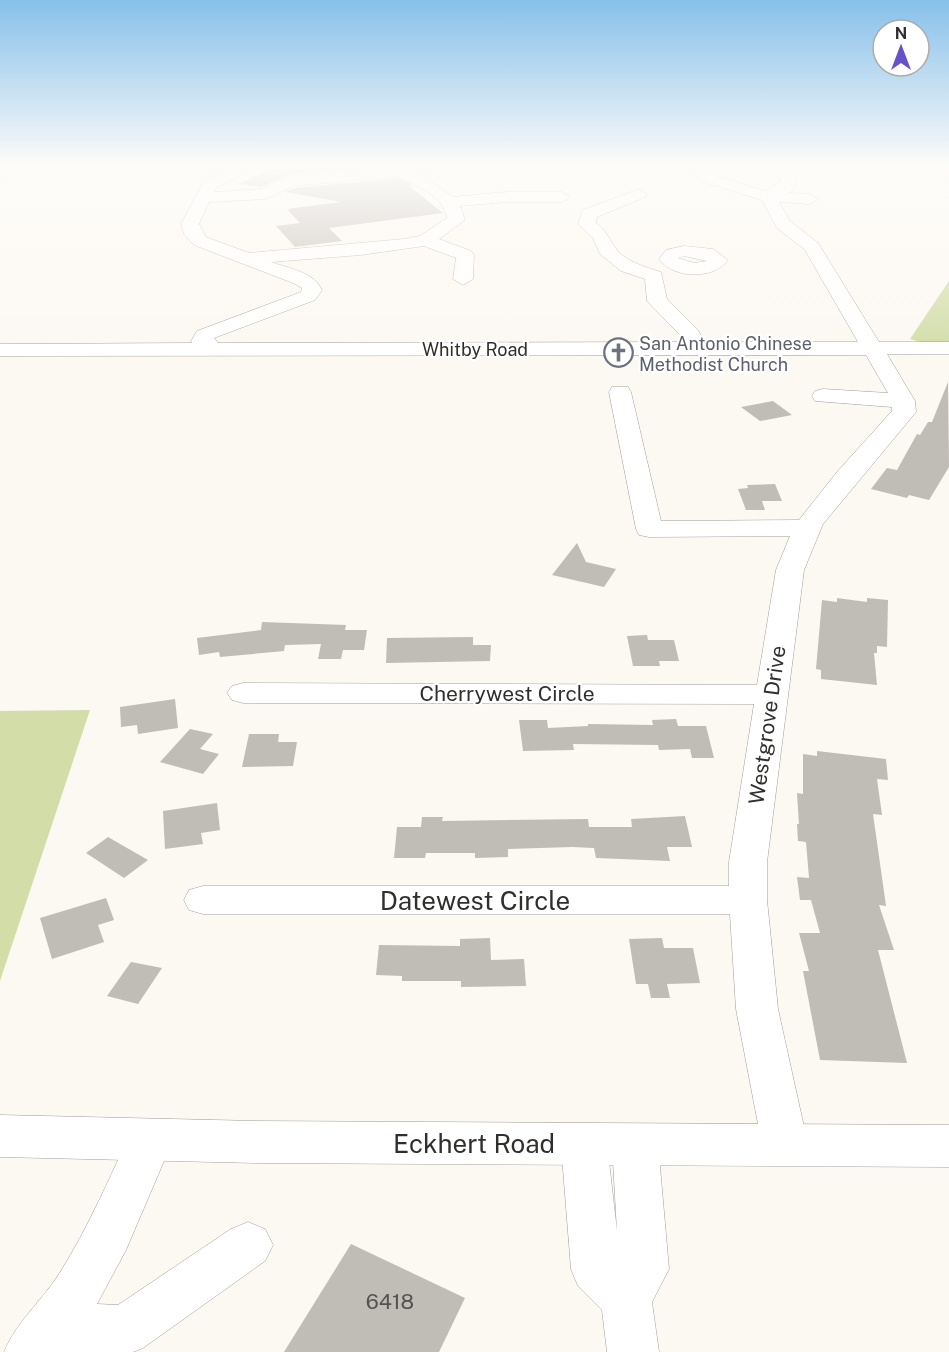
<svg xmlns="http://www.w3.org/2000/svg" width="949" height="1352" viewBox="0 0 949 1352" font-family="'Public Sans',sans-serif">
	<rect width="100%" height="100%" fill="#fcf8f2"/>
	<g fill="#d2dda8">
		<polygon points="949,281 949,350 910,339"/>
		<polygon points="90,710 0,981 0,711"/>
	</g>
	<g fill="#c0bcb6">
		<polygon points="281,165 317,165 389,166 291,174 261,187 238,184"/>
		<polygon points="400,178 412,185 409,186 443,213 329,228 342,241 295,247 276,226 300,223 287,209 341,202 286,192 295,188"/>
		<polygon points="948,382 949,467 929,500 909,495 907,498 871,489 887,468 897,470 917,434 920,435 928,422 932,422"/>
		<polygon points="773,401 792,415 760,421 741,407"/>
		<polygon points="775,484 782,501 762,501 765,510 746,510 738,489 748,488 747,485"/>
		<polygon points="577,543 586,562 616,569 604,587 552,575"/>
		<polygon points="837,598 867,602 867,598 888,600 887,647 877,646 877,653 874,653 877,685 821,679 821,670 816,669 822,600 837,602"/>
		<polygon points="262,622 346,625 345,630 367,630 364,650 343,650 341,659 318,659 321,644 285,645 284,651 220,657 219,652 199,655 197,638 261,630"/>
		<polygon points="647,635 648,640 674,640 679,661 659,661 660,666 633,666 627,636"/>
		<polygon points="473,637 473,645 491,645 490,661 386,663 387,638"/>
		<polygon points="175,699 178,728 138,734 137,725 121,727 120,707"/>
		<polygon points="676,719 678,726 706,726 714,758 692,758 690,749 659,750 658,745 573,744 574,750 523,751 519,720 547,720 548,728 588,726 588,724 653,725 652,720"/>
		<polygon points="190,729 213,734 200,749 219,754 203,774 160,762"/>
		<polygon points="249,734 279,734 278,742 297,742 293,766 242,767"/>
		<polygon points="817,751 886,759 888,780 877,779 882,815 873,814 886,906 879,905 894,950 878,950 907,1063 820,1060 803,971 809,971 799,933 820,933 811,900 800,900 797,877 809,878 806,842 798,841 797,824 799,824 797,793 803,794 803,754 817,756"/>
		<polygon points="217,803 220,830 201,833 203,844 165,849 163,811"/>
		<polygon points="685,816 692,847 667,847 670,861 596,858 594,848 572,847 508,849 508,857 475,858 475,853 426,853 425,858 394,858 397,827 421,827 422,817 443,817 442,821 588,819 589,827 632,827 631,819"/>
		<polygon points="108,837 148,860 124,878 86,853"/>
		<polygon points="106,898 114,920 98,925 104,942 52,959 40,918"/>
		<polygon points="490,938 491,960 524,959 526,986 461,987 461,981 402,981 402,976 376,975 379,945 460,946 460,939"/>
		<polygon points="662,938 664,948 693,948 700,983 667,984 670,998 651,998 648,984 636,984 629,939"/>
		<polygon points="131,962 162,968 138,1004 107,996"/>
		<polygon points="351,1244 465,1298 439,1352 284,1352"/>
	</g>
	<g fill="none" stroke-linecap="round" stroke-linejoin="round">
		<defs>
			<g id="minor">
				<polygon points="0,165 15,165 6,176 0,178"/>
				<path d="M239 165H255V168L217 187 214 192 262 189 291 176 367 171 412 165H452L449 168 418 173 453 197 506 192H562L570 197 562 202H506L460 206 465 220 439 239 471 251 474 255 473 279 463 285 453 279 456 258 424 246 361 255 271 262C288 268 314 272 322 290L315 300 214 338 218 343 683 342 681 336 647 301 645 279 621 271 600 254 593 238 578 224 583 210 639 189 647 194 645 197 597 217 596 223C605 230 608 236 614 246 623 261 645 267 661 272L667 299 698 330 704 342H858L805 250 777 228 762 200 700 181 689 165H705L712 175 766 191 781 181 771 165H787L797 181 793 190 788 193 810 194 818 199 810 204 779 202 790 221 818 243 879 342H949V354H887L915 401 916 412 823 524 804 570 767 862V900L778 1009 808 1145 801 1159 785 1165 769 1159 762 1145 736 1009 730 914H203L189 910 184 900 189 890 203 886H729V862L754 704 243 703 232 700 227 693 232 686 243 683 757 685 776 570 790 536 649 537 639 535 636 529 609 392 612 387H628L631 392 661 521 799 520 837 472 892 411V407L815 401 812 396 815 391 823 389 888 393 866 355 0 356V344L192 343 191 341 197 331 301 292 302 288 293 283 194 245 184 234 181 224 204 181ZM400 176C417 186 444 196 447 218L420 236 404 239 249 253 206 237 199 224 209 202 265 199 294 186Z"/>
				<path d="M684 246 713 249 728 260C714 280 673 279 659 259L666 250ZM684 256 707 261 694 263 678 258Z"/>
				<path d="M150 1120 166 1126 173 1140 126 1250 97 1304 118 1305 231 1229 248 1222 265 1229 273 1245 265 1261 143 1348 133 1352H4C16 1322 42 1301 59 1274 89 1227 110 1176 134 1126Z"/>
				<polygon points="584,1124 600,1130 607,1144 617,1231 612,1144 619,1130 635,1124 651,1130 658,1144 669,1269 652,1302 659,1352 607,1352 602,1310 578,1286 571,1269 561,1144 568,1130"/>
			</g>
			<polygon id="major" points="0,1115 257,1121 949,1125 949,1167 257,1163 0,1157"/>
		</defs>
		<use href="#minor" stroke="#a29e99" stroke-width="1"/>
		<use href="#major" stroke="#a29e99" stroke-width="1"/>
		<use href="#minor" fill="#fff" fill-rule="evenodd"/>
		<use href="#major" fill="#fff" fill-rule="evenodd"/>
	</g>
	<linearGradient id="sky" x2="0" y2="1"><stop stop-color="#87c0ea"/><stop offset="0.47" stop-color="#fefcf9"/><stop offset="1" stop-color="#fefcf9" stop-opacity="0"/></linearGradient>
	<rect width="949" height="354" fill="url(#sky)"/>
	<defs>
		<symbol id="church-ring" viewBox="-11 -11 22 22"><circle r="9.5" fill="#fff" stroke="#6b7280" stroke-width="1.5"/><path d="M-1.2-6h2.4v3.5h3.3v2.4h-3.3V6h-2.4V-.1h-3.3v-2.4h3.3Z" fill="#6b7280"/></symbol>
	</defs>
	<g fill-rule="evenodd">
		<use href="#church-ring" x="602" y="336" width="33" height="33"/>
	</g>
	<g text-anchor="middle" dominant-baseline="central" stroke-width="4.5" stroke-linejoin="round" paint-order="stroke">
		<g font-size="18" fill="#5b616d" stroke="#fff" text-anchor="start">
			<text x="639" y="343">San Antonio Chinese<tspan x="639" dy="21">Methodist Church</tspan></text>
		</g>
		<g font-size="18" fill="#302f2d" stroke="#fff">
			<text x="475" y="349">Whitby Road</text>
		</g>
		<g font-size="21" fill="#302f2d" stroke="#fff">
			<text x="507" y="693">Cherrywest Circle</text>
			<text transform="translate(767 725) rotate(-82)">Westgrove Drive</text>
		</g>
		<g font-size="21" fill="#54524f">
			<text x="390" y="1301">6418</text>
		</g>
		<g font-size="26" fill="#302f2d" stroke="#fff">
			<text x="475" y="900">Datewest Circle</text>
			<text x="474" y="1143">Eckhert Road</text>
		</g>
	</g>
	<g transform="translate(901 48)"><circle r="28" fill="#ffffff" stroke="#acacab" stroke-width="1.5"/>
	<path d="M0-4.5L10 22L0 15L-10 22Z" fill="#6951ca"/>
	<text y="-9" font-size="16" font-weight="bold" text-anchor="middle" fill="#302f2d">N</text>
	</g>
</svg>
